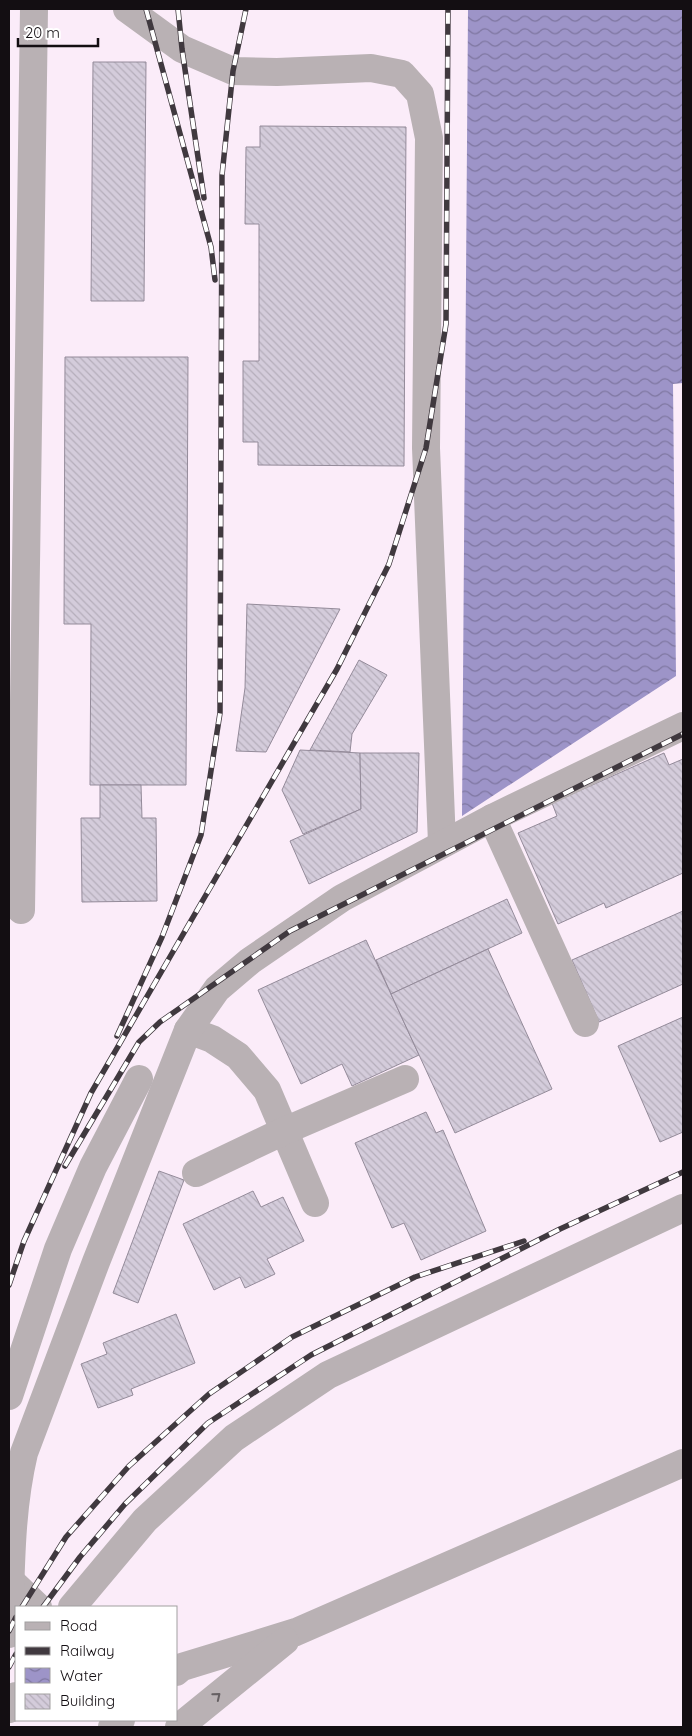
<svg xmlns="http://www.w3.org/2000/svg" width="692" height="1736" viewBox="0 0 692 1736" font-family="Quicksand,sans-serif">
	<defs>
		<pattern id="water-waves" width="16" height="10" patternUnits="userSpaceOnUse" patternTransform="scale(1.25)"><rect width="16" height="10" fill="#9d94c8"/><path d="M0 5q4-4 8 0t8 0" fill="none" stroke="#7f77a1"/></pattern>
		<pattern id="building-back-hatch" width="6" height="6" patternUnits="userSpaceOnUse" patternTransform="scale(1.25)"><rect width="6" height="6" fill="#d4ccdb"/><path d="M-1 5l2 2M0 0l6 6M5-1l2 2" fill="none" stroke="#b5aebb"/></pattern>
	</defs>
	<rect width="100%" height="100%" fill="#fbecf9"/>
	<polygon fill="url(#water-waves)" points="468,9 683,9 683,383 673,384 676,676 462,816"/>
	<g fill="url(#building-back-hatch)" stroke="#948b9a">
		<polygon points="93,62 146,62 144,301 91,301"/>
		<polygon points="260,126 406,127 404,466 258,465 258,442 243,442 243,361 259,361 259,224 245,224 246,147 260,147"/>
		<polygon points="65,357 188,357 186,785 90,785 91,624 64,624"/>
		<polygon points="247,604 340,609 266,752 236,751 245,688"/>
		<polygon points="359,660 387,675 352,734 350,752 310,750"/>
		<polygon points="300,750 360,753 361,809 303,834 282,790"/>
		<polygon points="360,753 419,753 417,832 309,884 290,841 361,809"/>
		<polygon points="664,753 669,765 683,759 683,873 606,908 604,903 558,924 518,833 557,816 552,803"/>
		<polygon points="100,785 141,785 142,818 156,818 157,901 82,902 81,818 100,818"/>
		<polygon points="507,899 522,933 391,994 376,960"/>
		<polygon points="683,911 683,984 599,1022 572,960"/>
		<polygon points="366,940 419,1055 352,1086 342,1064 301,1084 258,990"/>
		<polygon points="488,949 552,1089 455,1133 391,994"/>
		<polygon points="683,1017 683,1132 660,1142 618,1046"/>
		<polygon points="426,1112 436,1133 443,1130 486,1231 421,1260 404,1223 392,1228 355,1143"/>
		<polygon points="159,1171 184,1180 138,1303 113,1293"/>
		<polygon points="253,1191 261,1207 283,1197 304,1241 267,1259 275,1274 245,1288 240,1277 214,1290 183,1224"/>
		<polygon points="176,1314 195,1363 131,1389 133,1395 98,1408 81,1364 107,1354 103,1343"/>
	</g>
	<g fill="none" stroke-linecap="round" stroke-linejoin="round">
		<g stroke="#b9b1b4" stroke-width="28">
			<polyline points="127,9 182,49 233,71 277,72 371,68 402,74 420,94 429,138 426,448 442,843"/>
			<polyline points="492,818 585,1023"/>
			<polyline points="21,910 34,9"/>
			<polyline points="188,1030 212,1039 238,1056 267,1090 315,1203"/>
			<polyline points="196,1173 284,1131 405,1079"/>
			<polyline points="9,1396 58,1249 93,1167 139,1079"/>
			<polyline points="11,1581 38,1607"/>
			<polyline points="72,1607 145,1520 234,1438 328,1375 683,1208"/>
			<path d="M9 1634C11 1573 10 1512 24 1453L96 1262 188 1030 217 989 250 961 342 898 492 818 683 726"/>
			<polyline points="176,1672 182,1667 296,1632 683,1463"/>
			<polyline points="9,1709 16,1696"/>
			<polyline points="112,1727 121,1720"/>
			<polyline points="179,1727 285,1641"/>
		</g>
		<defs>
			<g id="rail">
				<polyline points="146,9 211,247 215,280"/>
				<polyline points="178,9 182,49 204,198"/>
				<polyline points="117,1036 162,937 201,835 220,713 222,175 233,71 246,9"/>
				<polyline points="65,1166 139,1042 160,1022 290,931 683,734"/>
				<polyline points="9,1285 24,1241 91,1093 337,669 389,564 426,448 446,324 448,9"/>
				<polyline points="22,1607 66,1537 129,1466 209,1394 292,1337 415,1277 524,1241"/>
				<polyline points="43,1607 80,1557 125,1504 208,1423 311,1355 560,1229 683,1172"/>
				<polyline points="9,1631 16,1617"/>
				<polyline points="9,1667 16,1654"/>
			</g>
		</defs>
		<use href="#rail" stroke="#40393f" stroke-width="5.5"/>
		<use href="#rail" stroke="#fff" stroke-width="4" stroke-dasharray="11" stroke-linecap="butt"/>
	</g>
	<defs><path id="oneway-chevron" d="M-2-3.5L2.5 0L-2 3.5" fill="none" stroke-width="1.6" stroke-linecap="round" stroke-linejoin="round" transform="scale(1.25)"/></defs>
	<use stroke="#666063" href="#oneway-chevron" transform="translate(217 1696) rotate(-39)"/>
	<rect width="692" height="1736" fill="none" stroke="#130e12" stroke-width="20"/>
	<rect x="15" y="1606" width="162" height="115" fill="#ffffff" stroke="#a19fa0"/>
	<rect x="25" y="1622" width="25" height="8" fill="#b9b1b4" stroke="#a19fa0"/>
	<text x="60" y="1631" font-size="15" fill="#130e12">Road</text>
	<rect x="25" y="1647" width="25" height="8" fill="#40393f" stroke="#a19fa0"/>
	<text x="60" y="1656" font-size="15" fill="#130e12">Railway</text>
	<rect x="25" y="1668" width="25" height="15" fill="url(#water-waves)" stroke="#a19fa0"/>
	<text x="60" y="1681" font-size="15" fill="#130e12">Water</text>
	<rect x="25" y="1694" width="25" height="15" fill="url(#building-back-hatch)" stroke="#a19fa0"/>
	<text x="60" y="1706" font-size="15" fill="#130e12">Building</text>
	<path d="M18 38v8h80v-8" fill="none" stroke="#130e12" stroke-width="2.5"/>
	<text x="25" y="38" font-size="15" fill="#130e12" stroke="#ffffff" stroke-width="4" paint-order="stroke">20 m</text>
</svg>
